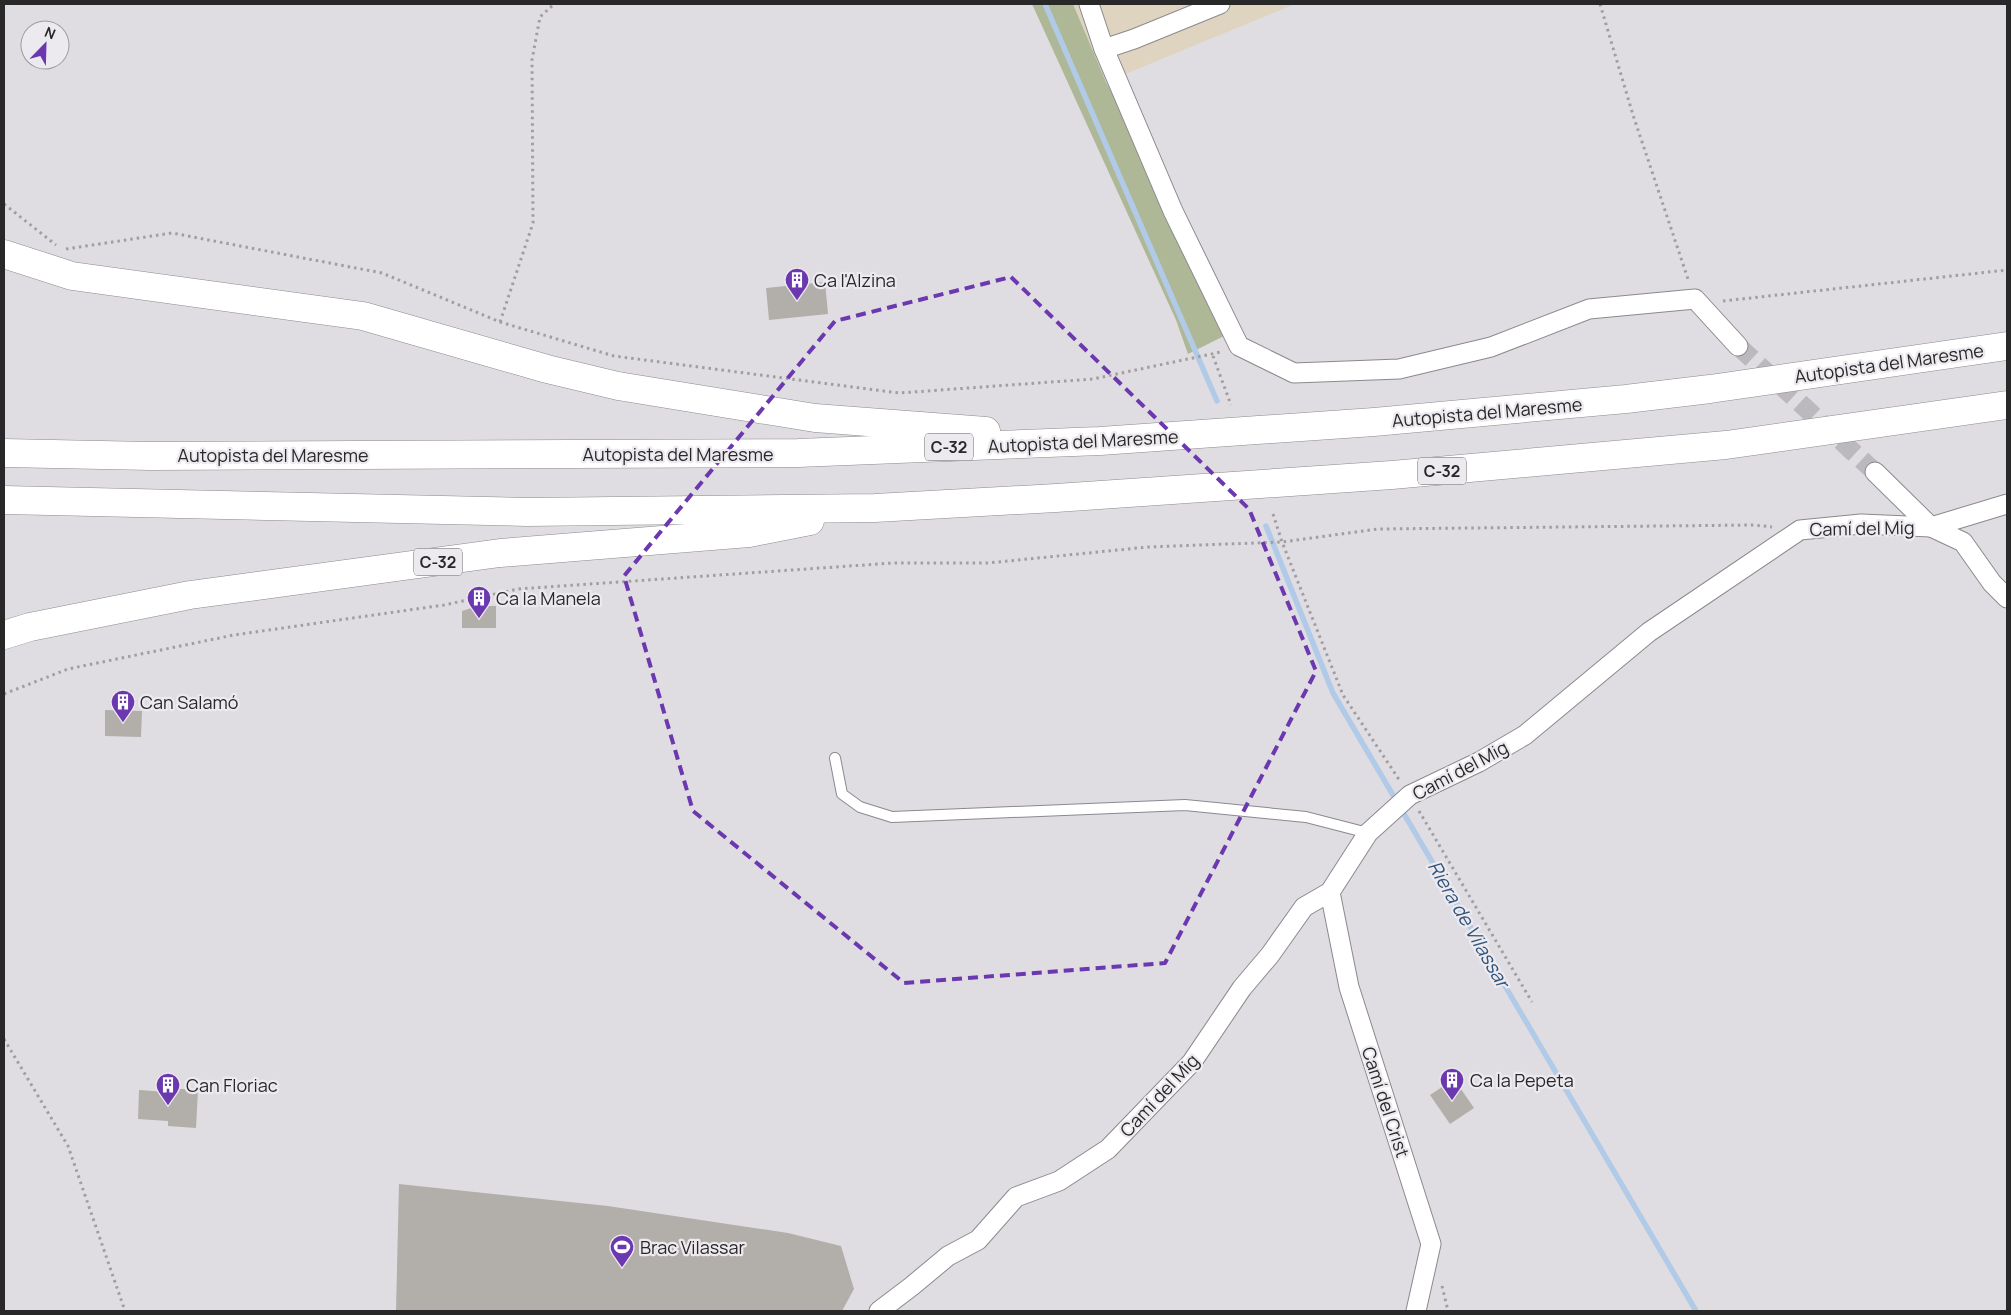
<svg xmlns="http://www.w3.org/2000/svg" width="2011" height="1315" viewBox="0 0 2011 1315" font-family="Manrope,sans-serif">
	<rect width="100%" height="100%" fill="#e0dde2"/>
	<polygon fill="#ded4bf" points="1073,4 1295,4 1106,82"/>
	<polygon fill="#aeb897" points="1032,4 1073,4 1106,82 1127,121 1224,336 1188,354 1176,320"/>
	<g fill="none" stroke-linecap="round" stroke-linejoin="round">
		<g stroke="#b1cae7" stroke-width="5.5">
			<polyline points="1045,4 1217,401"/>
			<polyline points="1266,526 1333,693 1696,1311"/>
		</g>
	</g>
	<g fill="#b2aeaa">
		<polygon points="825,282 828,314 769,320 766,288"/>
		<polygon points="478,606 496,606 496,628 462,628 462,611"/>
		<polygon points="105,710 142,711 141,737 105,736"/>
		<polygon points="1454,1079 1474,1108 1450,1124 1430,1095"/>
		<polygon points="167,1088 198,1090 196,1128 168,1126 168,1121 138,1119 139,1090 167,1092"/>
		<polygon points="399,1184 608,1206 788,1233 841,1246 854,1289 842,1311 396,1311"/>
	</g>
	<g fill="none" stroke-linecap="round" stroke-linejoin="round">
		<polyline stroke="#bbb9bd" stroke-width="19" stroke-dasharray="19 9" stroke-linecap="butt" points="1738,346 1875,472"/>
		<defs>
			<polyline id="lane" points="835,758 842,794 860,807 892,817 1185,805 1306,817 1368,833"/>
			<g id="street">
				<polyline points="1089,4 1104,49 1173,211 1239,346 1294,373 1399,369 1491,347 1589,309 1695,299 1738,346"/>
				<polyline points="1104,49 1134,39 1220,4"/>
				<polyline points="1875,472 1931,527 1963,542 1992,583 2007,598"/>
				<polyline points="1330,892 1349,987 1431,1244 1416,1311"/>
				<polyline points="879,1311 912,1286 948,1256 978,1240 1016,1197 1059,1181 1108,1149 1192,1062 1242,988 1270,955 1304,907 1330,892 1368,833 1410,795 1479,762 1525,735 1649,632 1800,530 1861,524 1931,527 2007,504"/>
			</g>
			<g id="highway">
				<polyline points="4,254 72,276 363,316 547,369 618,386 815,418 986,431"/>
				<polyline points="4,453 150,456 798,453 1100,441 1374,422 1626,399 1710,389 2007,346"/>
				<polyline points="4,500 527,512 875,508 1056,498 1392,475 1726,445 2007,405"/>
				<polyline points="4,635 30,627 190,595 500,553 749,533 810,521"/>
			</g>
		</defs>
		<use href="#lane" stroke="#8c898d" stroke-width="12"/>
		<use href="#street" stroke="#8c898d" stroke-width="21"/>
		<use href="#highway" stroke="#8c898d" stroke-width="29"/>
		<g stroke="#a19ea2" stroke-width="3" stroke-dasharray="2.5 4" stroke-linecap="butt">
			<polyline points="1600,4 1633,115 1689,282"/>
			<polyline points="4,204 56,245"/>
			<polyline points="66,249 172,233 382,273 500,322 614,356 899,393 1093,379 1221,352"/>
			<polyline points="1723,301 2007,270"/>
			<polyline points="500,322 533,223 532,60 540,17 554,4"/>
			<polyline points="1213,356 1231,405"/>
			<polyline points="1273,514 1282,542 1343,695 1400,781"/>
			<polyline points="4,694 68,669 234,635 444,605 518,589 893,563 988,563 1148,547 1282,542 1378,529 1754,525 1772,527"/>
			<polyline points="1419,811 1532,1002"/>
			<polyline points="4,1039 68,1146 125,1311"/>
			<polyline points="1442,1286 1448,1311"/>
		</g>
		<use href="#lane" stroke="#fff" stroke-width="10"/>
		<use href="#street" stroke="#fff" stroke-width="19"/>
		<use href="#highway" stroke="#fff" stroke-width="28"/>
	</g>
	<path fill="none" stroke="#6b38af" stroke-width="4" stroke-dasharray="10 6" stroke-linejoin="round" d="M1011 277 1249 509 1316 671 1165 963 904 983 693 811 624 576 835 321Z"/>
	<defs>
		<symbol id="building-pin" viewBox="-11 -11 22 30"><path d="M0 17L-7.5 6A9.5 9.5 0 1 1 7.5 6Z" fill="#6b38af" stroke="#edeaef"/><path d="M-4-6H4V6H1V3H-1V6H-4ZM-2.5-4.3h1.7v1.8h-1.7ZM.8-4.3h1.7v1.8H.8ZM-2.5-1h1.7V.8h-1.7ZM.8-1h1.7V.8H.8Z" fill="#fff"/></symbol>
		<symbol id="stadium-pin" viewBox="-11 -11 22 30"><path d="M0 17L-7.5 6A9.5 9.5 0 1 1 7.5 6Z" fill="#6b38af" stroke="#edeaef"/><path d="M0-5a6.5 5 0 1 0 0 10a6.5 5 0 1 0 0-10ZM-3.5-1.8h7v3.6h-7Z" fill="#fff"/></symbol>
	</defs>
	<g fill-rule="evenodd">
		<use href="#building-pin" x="783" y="266" width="28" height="38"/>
		<use href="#building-pin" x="465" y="584" width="28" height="38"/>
		<use href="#building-pin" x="109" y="688" width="28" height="38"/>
		<use href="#building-pin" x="1438" y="1066" width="28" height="38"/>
		<use href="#building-pin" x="154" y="1071" width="28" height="38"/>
		<use href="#stadium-pin" x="608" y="1233" width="28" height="38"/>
	</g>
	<g text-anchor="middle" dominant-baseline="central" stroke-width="4.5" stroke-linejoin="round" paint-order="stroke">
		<g fill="#edeaef" stroke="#646264" stroke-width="1">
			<rect x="925" y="433.5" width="48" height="27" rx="4"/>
			<rect x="1418" y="457.5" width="48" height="27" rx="4"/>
			<rect x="414" y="548.5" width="48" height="27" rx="4"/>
		</g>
		<g font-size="16" font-weight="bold" fill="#292829">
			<text x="949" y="447">C-32</text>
			<text x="1442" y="471">C-32</text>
			<text x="438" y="562">C-32</text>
		</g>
		<g font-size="18" fill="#292829" stroke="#edeaef" text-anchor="start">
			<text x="814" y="280">Ca l'Alzina</text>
			<text x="496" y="598">Ca la Manela</text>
			<text x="140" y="702">Can Salamó</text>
			<text x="1470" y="1080">Ca la Pepeta</text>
			<text x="186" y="1085">Can Floriac</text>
			<text x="640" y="1247">Brac Vilassar</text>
		</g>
		<g font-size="18" fill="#292829" stroke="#edeaef">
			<text transform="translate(1889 363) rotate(-8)">Autopista del Maresme</text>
			<text transform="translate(1487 412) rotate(-5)">Autopista del Maresme</text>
			<text transform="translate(1083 441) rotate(-3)">Autopista del Maresme</text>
			<text x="678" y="454">Autopista del Maresme</text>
			<text x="273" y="455">Autopista del Maresme</text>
			<text transform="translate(1862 528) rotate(-1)">Camí del Mig</text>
			<text transform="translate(1460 770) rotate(-28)">Camí del Mig</text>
			<text transform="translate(1159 1095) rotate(-47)">Camí del Mig</text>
			<text transform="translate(1386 1102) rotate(72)">Camí del Crist</text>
		</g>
		<g font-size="19" font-style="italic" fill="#2f537b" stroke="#edeaef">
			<text transform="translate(1469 924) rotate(60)">Riera de Vilassar</text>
		</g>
	</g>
	<rect width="2011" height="1315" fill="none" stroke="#292829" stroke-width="10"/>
	<g transform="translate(45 45) rotate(23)"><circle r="24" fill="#edeaef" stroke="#9f9ca0"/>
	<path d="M0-4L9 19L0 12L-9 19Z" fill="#6b38af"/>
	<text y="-8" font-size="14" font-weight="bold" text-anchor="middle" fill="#292829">N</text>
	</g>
</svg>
